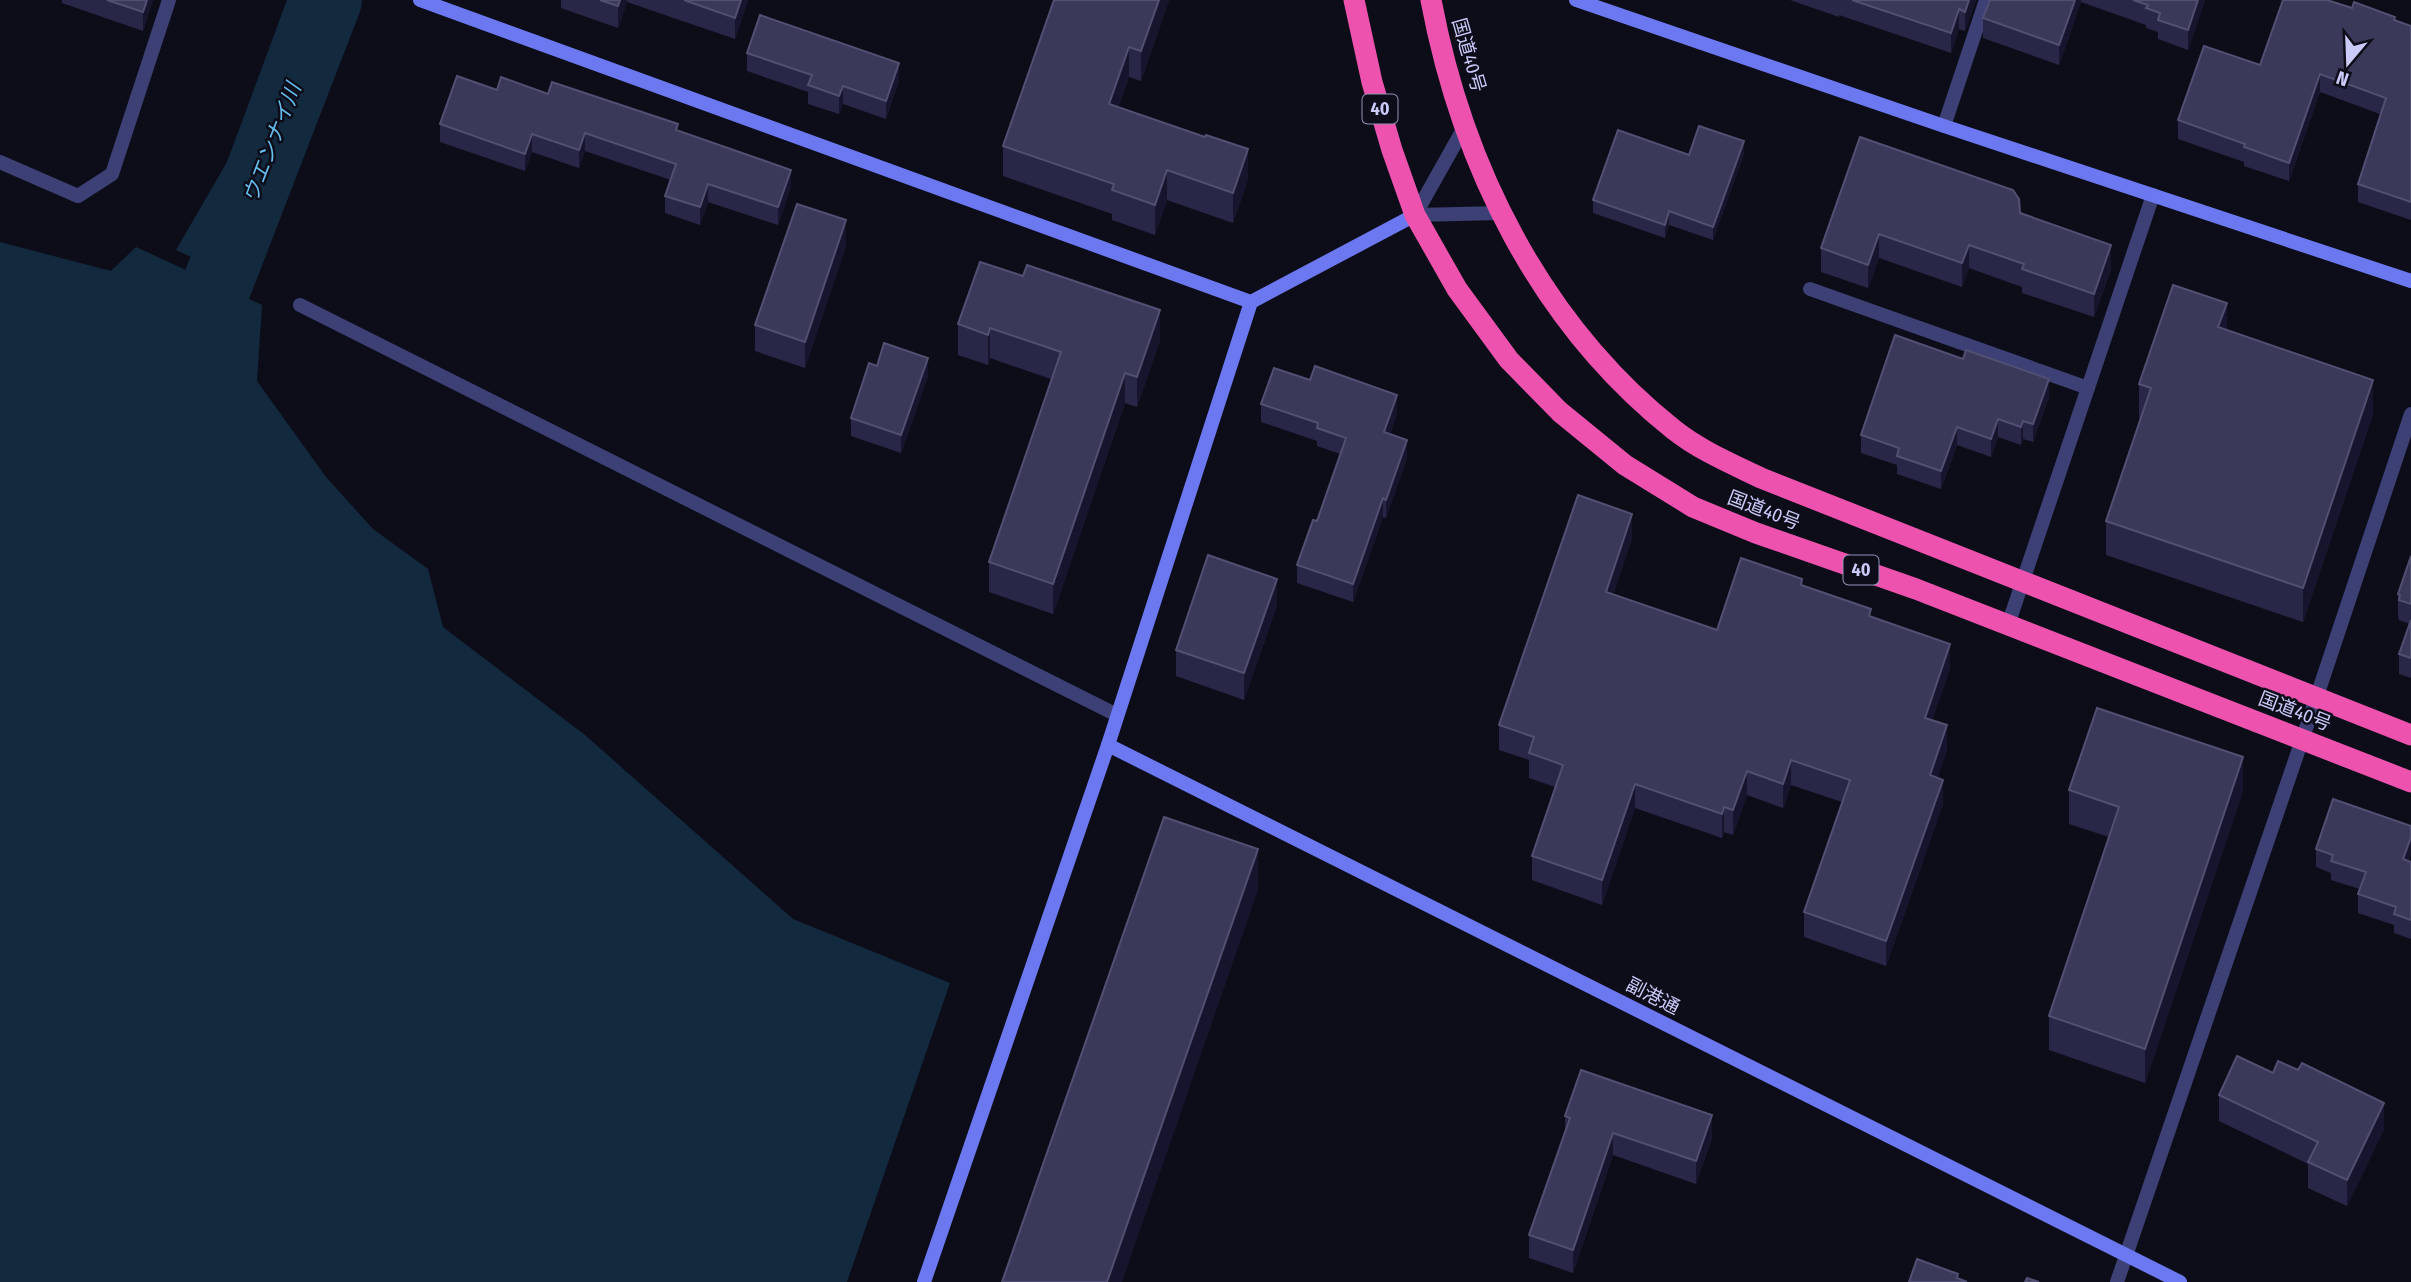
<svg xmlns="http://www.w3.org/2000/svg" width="2411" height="1282" viewBox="0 0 2411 1282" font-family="'Fira Sans Condensed','Noto Sans JP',sans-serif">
	<rect width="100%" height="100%" fill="#0d0d1a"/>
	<g fill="#12293e">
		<polygon points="287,0 351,0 242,280 176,250 227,162"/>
		<polygon points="0,242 111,271 136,247 262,305 257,381 326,477 373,529 428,569 443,627 585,735 793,919 950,983 847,1282 0,1282"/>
	</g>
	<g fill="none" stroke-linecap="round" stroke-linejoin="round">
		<polyline stroke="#12293e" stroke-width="70" points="217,285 327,0"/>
		<g stroke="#3c4075" stroke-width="14">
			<polyline points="0,162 78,196 112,174 169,0"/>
			<polyline points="1810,289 2088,388"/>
			<polyline points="300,305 1117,715"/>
		</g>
		<g stroke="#3c4075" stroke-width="14">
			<polyline points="1944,126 1986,0"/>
			<polyline points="1415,215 1465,126"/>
			<polyline points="1415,215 1500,213"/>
			<polyline points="2008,625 2153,195"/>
			<polyline points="2117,1282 2317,696 2411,414"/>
		</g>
		<g stroke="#6c78f0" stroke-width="14">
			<polyline points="420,0 1251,302"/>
			<polyline points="1576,0 1944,126 2411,281"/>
			<polyline points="1108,745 2180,1282"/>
			<polyline points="924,1282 1108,745 1251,302 1415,215"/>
		</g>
		<g stroke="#ee52af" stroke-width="21">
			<polyline points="1354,0 1372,82 1392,150 1415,215 1457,289 1509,360 1560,412 1625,465 1693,507 1756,533 1916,589 2411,782"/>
			<path d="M1431 0C1462 165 1540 323 1673 429 1699 450 1732 464 1761 478L2411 735"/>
		</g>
	</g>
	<g fill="#292747">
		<polygon points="62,0 153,0 143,31 62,3"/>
		<polygon points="561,0 748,0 735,39 627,2 618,28 561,8"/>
		<polygon points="1169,0 1141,81 1129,77 1118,107 1248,179 1233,223 1167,200 1155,235 1112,220 1112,214 1003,176 1003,146"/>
		<polygon points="1790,0 1976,0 1965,31 1959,29 1951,53 1839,15 1839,17"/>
		<polygon points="1990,0 2205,0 2188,50 2158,39 2158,32 2146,28 2146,25 2081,2 2059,65 1983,38 1983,18"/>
		<polygon points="2352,8 2411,26 2411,220 2358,202 2358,184 2380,114 2320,92 2289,181 2244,166 2244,162 2178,139 2178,120 2260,65"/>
		<polygon points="747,53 899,81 886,119 843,104 839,114 808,104 808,92 747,71"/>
		<polygon points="548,94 678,131 791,187 778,225 708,202 700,225 665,213 665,196 671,180 585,151 579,168 532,152 525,171 440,142 440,124"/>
		<polygon points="1860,137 2020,213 2111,269 2094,317 2022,293 2022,287 1969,268 1962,287 1879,258 1868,288 1821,272 1821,248"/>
		<polygon points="1744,154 1713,240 1669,225 1665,238 1593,213 1593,200 1689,155"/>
		<polygon points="846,246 805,368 755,351 755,325"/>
		<polygon points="958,324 1160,340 1137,407 1125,403 1053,614 989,592 989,562 1051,379 990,358 988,365 958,355"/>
		<polygon points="2227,330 2373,414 2303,622 2106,555 2106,521 2141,419 2139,418 2139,384"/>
		<polygon points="928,376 901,453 851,436 851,418"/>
		<polygon points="2049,397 2033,442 2023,439 2021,445 1998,437 1991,457 1957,445 1941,489 1897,474 1897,465 1861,453 1861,435"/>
		<polygon points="1261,404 1397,413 1390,434 1407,458 1386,518 1383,517 1353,602 1297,583 1297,565 1317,521 1340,454 1317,446 1317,441 1261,422"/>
		<polygon points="1632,538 1613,595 1717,630 1802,585 1871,617 1950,668 1932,720 1947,750 1937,778 1943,804 1886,966 1804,937 1804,912 1842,802 1791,785 1783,808 1747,795 1733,835 1724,832 1722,838 1635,808 1602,905 1532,880 1532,856 1555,787 1529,778 1529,760 1499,750 1499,725"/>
		<polygon points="2411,556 2411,678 2399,674 2399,654 2410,624 2399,620 2398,615 2398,594"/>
		<polygon points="1277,605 1244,700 1176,676 1176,650"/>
		<polygon points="2069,790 2243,791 2145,1083 2049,1050 2049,1016 2109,837 2069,824"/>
		<polygon points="2316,849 2411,862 2411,939 2394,933 2394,925 2358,913 2358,894 2360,889 2331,880 2331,873 2316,867"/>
		<polygon points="2219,1095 2384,1129 2347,1206 2308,1188 2308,1164 2219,1121"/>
		<polygon points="1565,1116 1712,1138 1696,1184 1613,1155 1573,1273 1529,1258 1529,1235 1565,1130"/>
	</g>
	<g fill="#17152d">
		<polygon points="147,0 153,0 143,31 143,12"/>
		<polygon points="620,0 627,0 627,2 618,28 618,6"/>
		<polygon points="741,0 748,0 735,39 735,18"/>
		<polygon points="1159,0 1169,0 1141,81 1141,51"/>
		<polygon points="1969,0 1976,0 1965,31 1965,12"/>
		<polygon points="2075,0 2081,0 2081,2 2059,65 2059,45"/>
		<polygon points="2198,0 2205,0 2188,50 2188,30"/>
		<polygon points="1959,9 1959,29 1951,53 1951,33"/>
		<polygon points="1129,47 1129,77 1109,134 1109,104"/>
		<polygon points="899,63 899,81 886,119 886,101"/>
		<polygon points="2320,74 2320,92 2289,181 2289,163"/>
		<polygon points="843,86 843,104 839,114 839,96"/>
		<polygon points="585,133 585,151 579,168 579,150"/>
		<polygon points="532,134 532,152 525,171 525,154"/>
		<polygon points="1744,141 1744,154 1713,240 1713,227"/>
		<polygon points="1248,149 1248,179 1233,223 1233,193"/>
		<polygon points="791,170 791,187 778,225 778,207"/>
		<polygon points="1167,170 1167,200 1155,235 1155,205"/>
		<polygon points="708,184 708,202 700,225 700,207"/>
		<polygon points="1669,211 1669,225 1665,238 1665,225"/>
		<polygon points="846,220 846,246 805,368 805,342"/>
		<polygon points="1879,234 1879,258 1868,288 1868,265"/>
		<polygon points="1969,245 1969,268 1962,287 1962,263"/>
		<polygon points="2111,245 2111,269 2094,317 2094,294"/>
		<polygon points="2227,303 2227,336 2218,327"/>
		<polygon points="1160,310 1160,340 1137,407 1137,377"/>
		<polygon points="990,328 990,358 988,365 988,335"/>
		<polygon points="928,358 928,376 901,453 901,435"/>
		<polygon points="1125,373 1125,403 1053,614 1053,584"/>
		<polygon points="2049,379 2049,397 2033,442 2033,424"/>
		<polygon points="2373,380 2373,414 2303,622 2303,588"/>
		<polygon points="1397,395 1397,413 1384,451 1384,432"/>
		<polygon points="1998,419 1998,437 1991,457 1991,439"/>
		<polygon points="2023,421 2023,439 2021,445 2021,427"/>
		<polygon points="1957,427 1957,445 1941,489 1941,471"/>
		<polygon points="1407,440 1407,458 1386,518 1386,500"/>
		<polygon points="1383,498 1383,517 1353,602 1353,584"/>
		<polygon points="1632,514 1632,538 1606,617 1606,592"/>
		<polygon points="1277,579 1277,605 1244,700 1244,673"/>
		<polygon points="1950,644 1950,668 1925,742 1925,718"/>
		<polygon points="1947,725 1947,750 1930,799 1930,775"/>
		<polygon points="2243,757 2243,791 2145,1083 2145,1049"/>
		<polygon points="1791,760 1791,785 1783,808 1783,784"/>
		<polygon points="1747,771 1747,795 1733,835 1733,810"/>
		<polygon points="1943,780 1943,804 1886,966 1886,941"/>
		<polygon points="1635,784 1635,808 1602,905 1602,880"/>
		<polygon points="1724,807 1724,832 1722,838 1722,814"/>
		<polygon points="2411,837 2411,855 2403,878 2403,859"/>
		<polygon points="1258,849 1258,890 1122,1282 1107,1282"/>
		<polygon points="2384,1103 2384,1129 2347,1206 2347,1180"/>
		<polygon points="1712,1115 1712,1138 1696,1184 1696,1161"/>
		<polygon points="1613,1133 1613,1155 1573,1273 1573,1250"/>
	</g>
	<g fill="#3b395a" stroke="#515073" stroke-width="2">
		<polygon points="107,0 147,0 143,12"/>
		<polygon points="600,0 620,0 618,6"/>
		<polygon points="684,0 741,0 735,18"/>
		<polygon points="1054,0 1159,0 1141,51 1129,47 1109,104 1205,137 1206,135 1248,149 1233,193 1167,170 1155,205 1112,190 1114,184 1003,146"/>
		<polygon points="1852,0 1969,0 1965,12 1959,9 1951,33"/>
		<polygon points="1990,0 2075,0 2059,45 1983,18"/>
		<polygon points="2133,0 2198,0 2188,30 2158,20 2160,13 2146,8 2148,5"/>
		<polygon points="2283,0 2327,0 2352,8 2354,2 2395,17 2394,20 2411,26 2411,202 2358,184 2386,98 2320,74 2289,163 2244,147 2245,144 2178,120 2204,46 2260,65"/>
		<polygon points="760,15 899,63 886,101 843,86 839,96 808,85 812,75 747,53"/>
		<polygon points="457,76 497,90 501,77 548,94 552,82 678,124 676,130 791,170 778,207 708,184 700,207 665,196 676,164 585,133 579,150 532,134 525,154 440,124"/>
		<polygon points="1699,126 1744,141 1713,227 1669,211 1665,225 1593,200 1618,130 1689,155"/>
		<polygon points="1860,137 2013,190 2019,199 2020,213 2111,245 2094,294 2022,269 2024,264 1969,245 1962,263 1879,234 1868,265 1821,248"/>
		<polygon points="797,204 846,220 805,342 755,325"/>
		<polygon points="980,262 1023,276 1027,265 1160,310 1137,377 1125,373 1053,584 989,562 1061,352 990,328 988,335 958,324"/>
		<polygon points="2173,285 2227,303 2218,327 2373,380 2303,588 2106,521 2151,388 2139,384"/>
		<polygon points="1895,335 1963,359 1966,350 2049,379 2033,424 2023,421 2021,427 1998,419 1991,439 1957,427 1941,471 1897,456 1899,448 1861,435"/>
		<polygon points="884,343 928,358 901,435 851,418 869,363 877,366"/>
		<polygon points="1315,366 1397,395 1384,432 1407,440 1386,500 1383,498 1353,584 1297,565 1313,520 1317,521 1346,438 1317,428 1318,423 1261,404 1274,368 1310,380"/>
		<polygon points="1578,495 1632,514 1606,592 1717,630 1741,558 1802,579 1801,585 1871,609 1869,616 1950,644 1925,718 1947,725 1930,775 1943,780 1886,941 1804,912 1850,780 1791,760 1783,784 1747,771 1733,810 1724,807 1722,814 1635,784 1602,880 1532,856 1563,765 1529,753 1534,737 1499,725"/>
		<polygon points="1208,555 1277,579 1244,673 1176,650"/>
		<polygon points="2411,556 2411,604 2399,600 2400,595 2398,594"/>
		<polygon points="2411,620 2411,658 2399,654"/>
		<polygon points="2097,708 2243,757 2145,1049 2049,1016 2119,807 2069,790"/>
		<polygon points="2333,799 2411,826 2411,837 2403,859 2411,862 2411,920 2394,914 2396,907 2358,894 2366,872 2331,861 2333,855 2316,849"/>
		<polygon points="1164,817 1258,849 1107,1282 1002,1282"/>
		<polygon points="2237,1056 2273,1073 2278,1061 2298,1070 2302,1063 2384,1103 2347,1180 2308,1162 2318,1142 2219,1095"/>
		<polygon points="1581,1070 1712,1115 1696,1161 1613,1133 1573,1250 1529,1235 1570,1118 1565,1116"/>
		<polygon points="1917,1259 1958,1274 1957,1278 1967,1282 1909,1282"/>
		<polygon points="2027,1278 2039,1282 2025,1282"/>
	</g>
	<g text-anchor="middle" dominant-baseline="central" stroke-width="5" stroke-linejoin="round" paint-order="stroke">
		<g fill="#0d0d1a" stroke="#9292b7" stroke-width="2">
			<rect x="1362.5" y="94.5" width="35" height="29" rx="5"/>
			<rect x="1843.5" y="555.5" width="35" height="29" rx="5"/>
		</g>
		<g font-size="18" font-weight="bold" fill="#cbcbfa">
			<text x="1380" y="109">40</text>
			<text x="1861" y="570">40</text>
		</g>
		<g font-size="19" fill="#cbcbfa" stroke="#0d0d1a">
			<text transform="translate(1469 55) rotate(74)">国道40号</text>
			<text transform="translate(1764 510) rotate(21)">国道40号</text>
			<text transform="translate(2295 711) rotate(21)">国道40号</text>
			<text transform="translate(1653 996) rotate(27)">副港通</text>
		</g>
		<g font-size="21" font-style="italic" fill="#64bfef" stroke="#0d0d1a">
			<text transform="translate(272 143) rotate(-69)">ウエンナイ川</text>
		</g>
	</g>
	<g transform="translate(2348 63) rotate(199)" stroke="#0d0d1a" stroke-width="5" paint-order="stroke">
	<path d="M0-5L12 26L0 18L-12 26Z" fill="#cbcbfa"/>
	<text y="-10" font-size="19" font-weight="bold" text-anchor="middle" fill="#cbcbfa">N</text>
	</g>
</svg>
